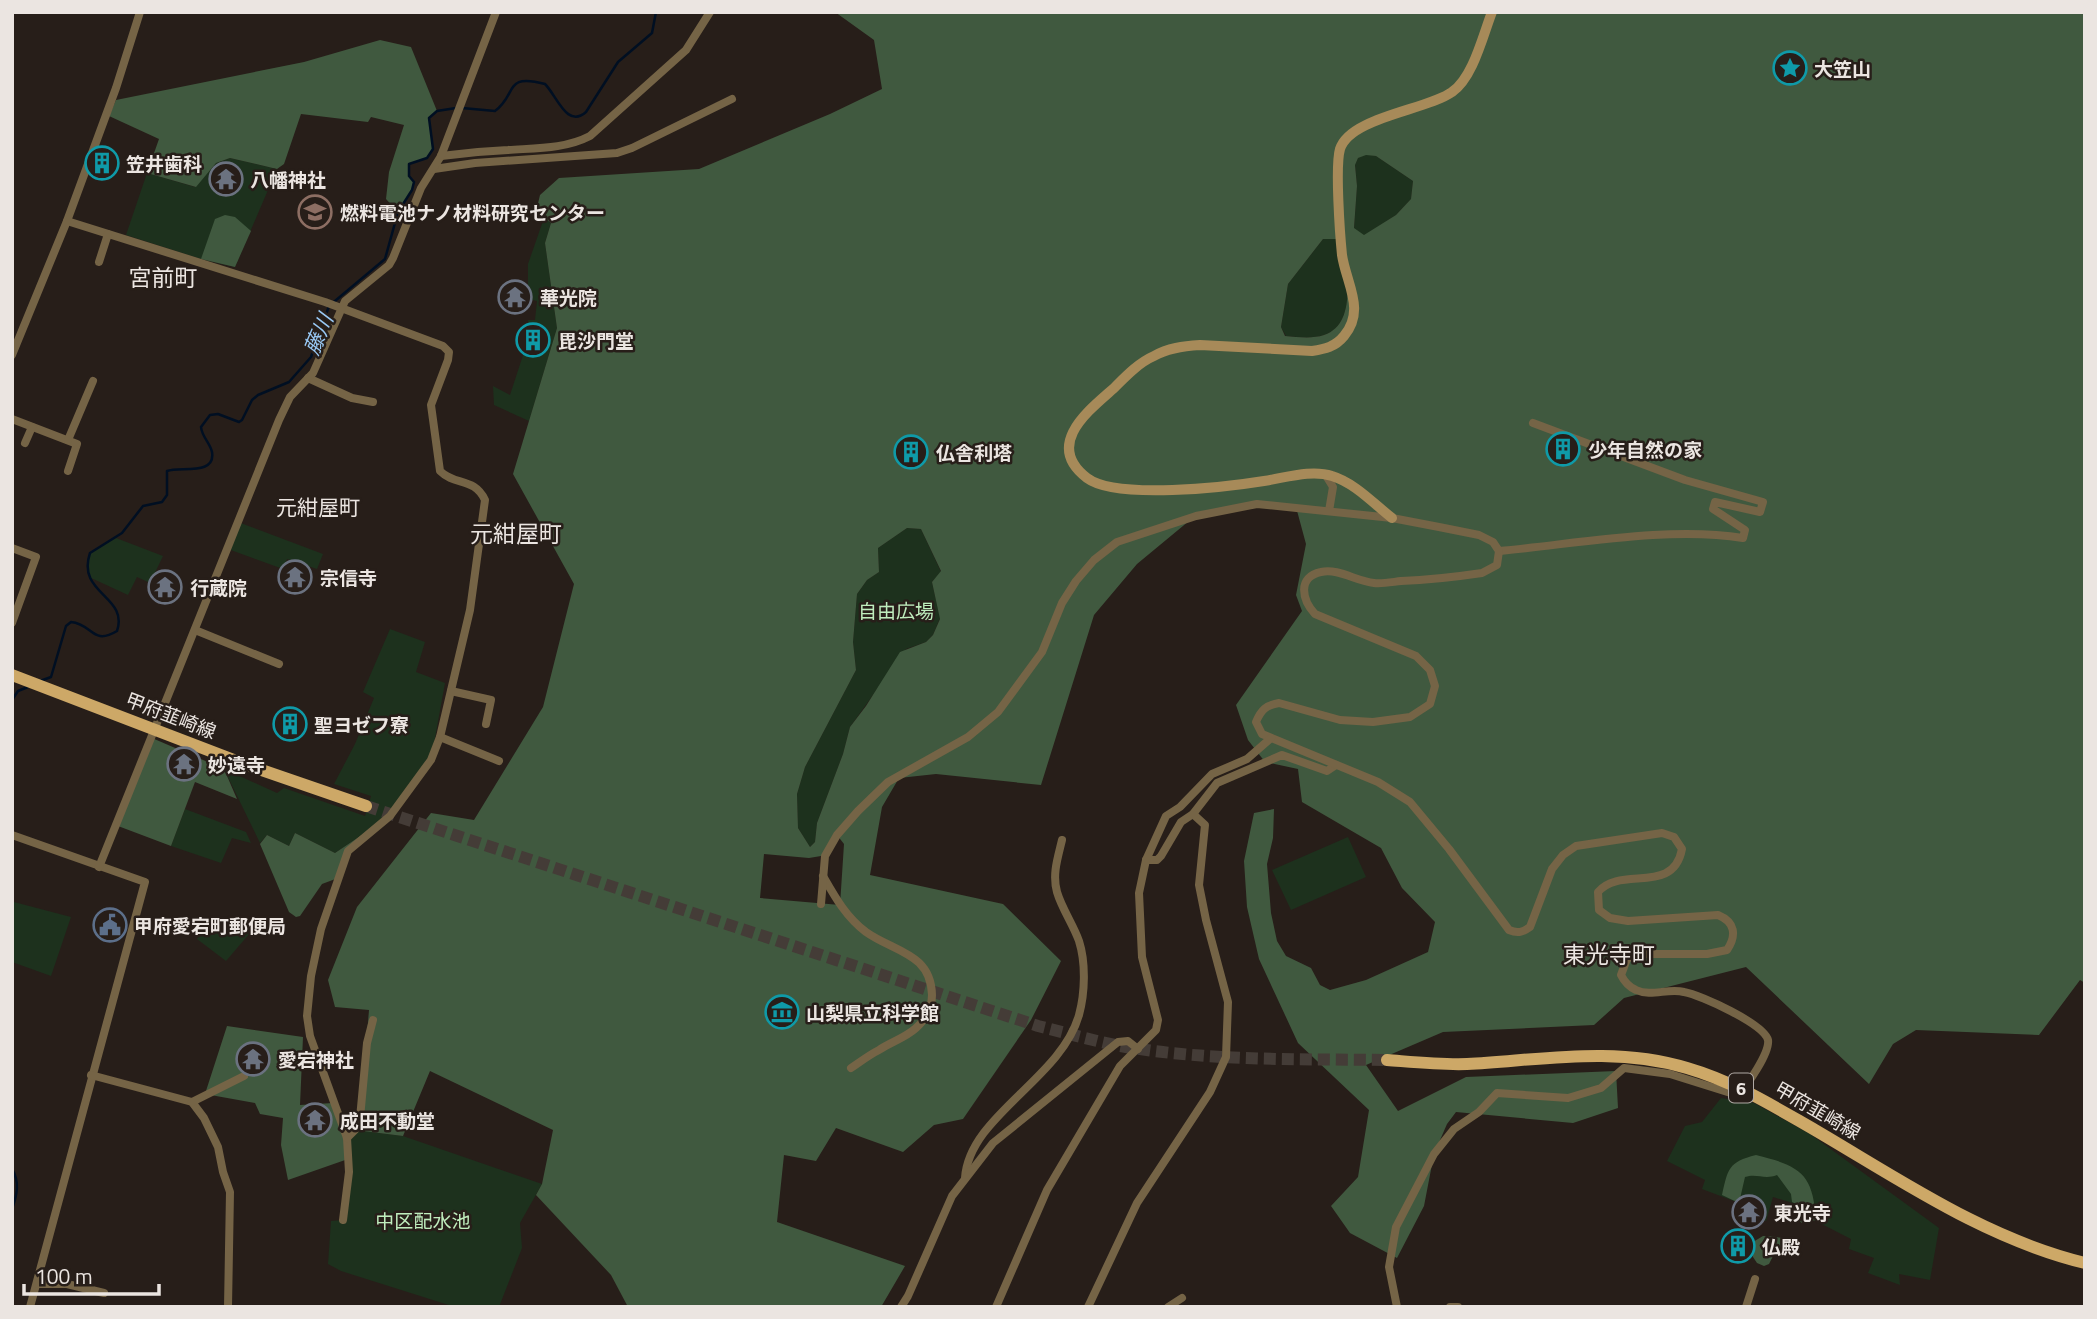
<svg xmlns="http://www.w3.org/2000/svg" width="2097" height="1319" viewBox="0 0 2097 1319" font-family="'Titillium Web','Noto Sans JP',sans-serif">
	<rect width="100%" height="100%" fill="#271e19"/>
	<g fill="#1d311d">
		<polygon points="1366,154 1376,156 1413,181 1411,199 1396,215 1364,236 1354,229 1357,186 1355,164 1358,158"/>
		<polygon points="230,158 277,169 235,267 201,259 126,235 147,173 195,187 216,163"/>
		<polygon points="544,218 551,223 545,243 557,328 529,421 494,405 493,386 510,395 526,346 538,349 542,336 529,332 528,320 535,320 537,301 528,299 528,264"/>
		<path d="M1323 239H1342C1346 265 1359 324 1324 335 1312 339 1298 337 1286 336L1281 327 1288 284Z"/>
		<polygon points="238,522 323,554 317,569 287,559 283,569 228,549"/>
		<polygon points="907,528 921,529 941,572 932,582 940,618 933,635 926,642 906,649 850,727 843,754 817,823 815,842 810,847 798,828 797,794 805,767 856,670 853,642 857,594 867,580 879,572 878,548"/>
		<polygon points="116,538 163,556 150,583 137,577 128,595 89,577 87,569 90,553"/>
		<polygon points="390,629 425,642 416,672 445,683 431,760 390,816 335,853 295,833 289,846 267,835 260,843 224,769 277,793 284,788 365,816 371,796 334,784 355,744 374,698 363,692"/>
		<polygon points="185,809 246,832 251,843 232,838 221,863 171,846"/>
		<polygon points="1348,837 1366,877 1291,910 1272,870"/>
		<polygon points="14,902 71,917 51,976 12,962"/>
		<polygon points="213,916 250,933 226,961 197,939"/>
		<polygon points="1721,1098 1754,1103 1810,1134 1939,1228 1930,1280 1899,1274 1900,1285 1868,1273 1874,1258 1849,1249 1851,1239 1794,1210 1796,1204 1773,1197 1766,1221 1760,1219 1764,1205 1741,1197 1739,1203 1702,1189 1705,1180 1667,1161 1685,1126 1702,1122"/>
		<polygon points="355,1130 403,1136 542,1184 520,1223 522,1248 499,1307 455,1307 341,1271 328,1264 331,1221 343,1220 347,1138"/>
	</g>
	<g fill="#40593f" fill-rule="evenodd">
		<path d="M835 12H2085V983L2080 980 2039 1035 1916 1030 1893 1044 1869 1084 1746 967 1624 998 1594 1025 1443 1032 1366 1065 1398 1111 1466 1077 1616 1071 1618 1108 1573 1123 1456 1112 1447 1124 1434 1154 1424 1206 1397 1258 1350 1233 1331 1206 1358 1177 1369 1110 1298 1043 1259 959 1247 907 1244 861 1254 813 1274 809 1273 838 1267 864 1271 913 1277 941 1286 956 1311 968 1320 985 1330 990 1366 980 1428 952 1435 922 1402 888 1381 848 1302 802 1298 769 1265 762 1248 740 1236 705 1302 611 1296 595 1306 544 1296 507 1257 504 1195 516 1137 564 1094 615 1041 785 936 774 899 778 882 807 870 875 1003 904 1061 961 1031 1020 963 1119 934 1125 903 1152 836 1128 816 1161 784 1155 777 1222 905 1266 881 1307H628L611 1275 536 1195 542 1184 553 1130 430 1071 403 1136 355 1130 360 1118 369 1010 335 1007 328 980 357 907 431 813 474 820 543 707 574 584 513 474 557 328 545 243 551 223 536 212 540 195 559 178 699 169 830 114 882 89 874 40ZM1366 155 1376 156 1413 181 1411 199 1396 215 1364 235 1354 228 1357 186 1355 165 1358 158ZM1323 239H1341C1346 265 1359 324 1324 335 1312 339 1298 337 1285 336L1281 327 1288 284ZM907 528 921 529 941 571 932 582 940 619 933 635 926 642 900 652 866 706 850 727 843 754 817 823 815 842 810 847 798 828 797 794 805 767 856 670 853 642 857 594 867 580 879 572 878 548ZM837 835 844 844 840 905 760 898 764 854 809 858 821 856Z"/>
		<polygon points="380,40 411,47 437,111 429,118 433,149 427,158 410,164 409,176 414,182 412,190 398,212 386,199 389,172 404,125 371,117 368,122 301,114 284,164 277,169 230,158 216,163 196,187 147,173 159,139 109,116 116,100 304,62"/>
		<polygon points="225,215 235,217 251,231 235,267 201,259 215,219"/>
		<polygon points="152,738 224,769 237,799 195,782 171,846 118,826"/>
		<polygon points="390,816 348,851 338,878 322,884 300,916 296,917 289,912 260,844 267,835 289,846 295,833 335,853"/>
		<polygon points="227,1026 303,1037 300,1105 333,1103 347,1138 348,1159 288,1180 281,1145 283,1118 260,1114 255,1103 205,1094"/>
		<path d="M1756 1155C1800 1166 1813 1173 1816 1220L1802 1223 1797 1219V1211L1794 1210 1796 1204 1792 1202 1791 1194 1777 1175C1764 1180 1757 1173 1745 1177L1739 1203 1722 1195C1728 1169 1728 1162 1756 1155Z"/>
		<path d="M1763 1236C1776 1237 1786 1236 1794 1247 1788 1257 1784 1256 1774 1254L1769 1264 1764 1266 1757 1263 1753 1257V1242Z"/>
	</g>
	<g fill="none" stroke-linecap="round" stroke-linejoin="round">
		<g stroke="#000f22" stroke-width="2.5">
			<path d="M462 108 495 111C518 94 503 73 545 84 557 96 567 129 586 112L618 62 652 33 656 12"/>
			<path d="M40 681 51 677 66 626 71 622C93 624 92 646 117 631 129 596 76 594 90 553L122 533 143 506 162 502 167 495V471C180 466 216 476 212 452 210 443 202 437 201 427L210 415 218 414 239 422 242 420 252 400 258 395 289 382 311 357 329 306 385 259 398 212 412 190 414 182 409 176V164L427 158 433 149 429 118 437 111 456 108"/>
			<polyline points="12,700 18,691 28,687"/>
			<polyline points="12,752 12,776"/>
			<path d="M12 1169C20 1182 17 1195 12 1209"/>
		</g>
		<path stroke="#443c37" stroke-width="12" stroke-dasharray="12 6" stroke-linecap="butt" d="M366 806 1038 1026C1067 1033 1097 1042 1126 1047 1212 1061 1300 1059 1387 1060"/>
		<g stroke="#756446" stroke-width="8">
			<path d="M441 156C463 153 485 151 508 150 536 148 565 149 590 136L686 50 710 12"/>
			<polyline points="434,169 475,163 617,153 632,148 732,99"/>
			<path d="M67 221 325 302 443 346 449 352 448 360 431 405 440 471C455 486 474 477 485 500L470 610 440 737 431 760 390 816 348 851 321 929 311 976 307 1016 310 1036 347 1138 349 1172 343 1220"/>
			<polyline points="99,262 108,234"/>
			<polyline points="12,355 67,221 116,88 140,12"/>
			<polyline points="308,378 352,398 373,402"/>
			<polyline points="12,419 77,444 68,471"/>
			<polyline points="68,440 93,381"/>
			<polyline points="25,443 32,427"/>
			<polyline points="1325,474 1333,487 1329,511"/>
			<polyline points="12,548 36,557 12,623"/>
			<path d="M1499 551C1576 544 1668 526 1743 538L1745 530 1713 509 1715 502 1760 512 1763 502 1685 480 1533 423"/>
			<polyline points="195,630 279,664"/>
			<polyline points="451,691 491,700 486,724"/>
			<polyline points="440,737 499,761"/>
			<polyline points="12,835 145,882 30,1307"/>
			<polyline points="1146,860 1157,860 1161,856 1181,822 1193,814 1217,783 1282,755 1327,771 1336,765"/>
			<polyline points="99,867 279,420 290,397 313,373 345,301 389,265 393,258 421,188 441,156 496,12"/>
			<path d="M823 876C835 897 846 917 866 932 894 952 931 953 932 995 932 1008 926 1019 916 1028 905 1038 891 1042 879 1050 869 1055 860 1062 851 1068"/>
			<path d="M821 904 825 856 837 835 858 811 888 782 968 737 998 712 1042 652 1062 603 1076 581 1094 560 1117 542 1196 516 1257 504 1392 518 1439 527 1479 535 1493 542 1499 551 1497 565 1482 573C1455 577 1428 580 1401 581 1392 582 1382 584 1374 583 1356 581 1338 568 1321 572 1297 577 1302 600 1315 614L1416 656 1430 670 1435 686 1430 704 1410 717 1373 722 1340 720 1279 703C1266 705 1261 710 1256 722L1262 734 1378 782 1410 802 1449 849 1509 930C1518 934 1523 932 1530 927L1552 869 1563 855 1576 846 1662 833 1674 837 1682 849C1673 896 1621 865 1598 892L1599 910 1610 918 1628 921 1718 915C1735 922 1737 935 1727 950L1707 954H1635L1627 959 1621 975C1624 981 1629 987 1636 990 1651 997 1668 988 1684 992 1701 995 1764 1024 1768 1040 1770 1052 1747 1087 1737 1095L1670 1074 1624 1068 1601 1088 1568 1098 1497 1093 1479 1112 1454 1129 1434 1154 1396 1227 1389 1267 1397 1307"/>
			<polyline points="91,1075 192,1102 204,1118 218,1147 223,1172 230,1192 228,1307"/>
			<polyline points="192,1102 244,1076"/>
			<polyline points="347,1138 355,1130 360,1118 367,1043 373,1020"/>
			<path d="M965 1178C969 1116 1061 1079 1079 1015 1085 993 1086 963 1079 941 1073 924 1062 909 1057 892 1052 874 1058 857 1062 840"/>
			<polyline points="37,1284 67,1284 104,1293"/>
			<polyline points="901,1307 908,1296 952,1196 993,1143 1118,1042 1128,1041 1138,1049"/>
			<polyline points="996,1307 1047,1190 1120,1066 1156,1030 1158,1020 1142,957 1139,893 1146,860 1166,816 1180,807 1212,774 1247,759 1271,738"/>
			<polyline points="1088,1307 1137,1203 1210,1092 1226,1057 1228,1002 1206,920 1199,885 1205,825 1193,814"/>
			<polyline points="1168,1307 1182,1298"/>
			<polyline points="1450,1307 1458,1307"/>
			<polyline points="1746,1307 1755,1279"/>
		</g>
		<path stroke="#a78a59" stroke-width="10" d="M1392 518C1374 504 1355 483 1332 476 1311 469 1285 478 1264 481 1227 487 1116 500 1087 478 1044 445 1088 411 1113 389 1125 377 1138 363 1154 356 1168 348 1183 346 1200 345L1312 351C1325 349 1335 347 1344 336 1366 310 1346 283 1342 255 1340 235 1335 166 1340 149 1350 117 1427 110 1452 92 1473 78 1483 35 1492 12"/>
		<g stroke="#cda867" stroke-width="12">
			<polyline points="12,675 247,765 366,806"/>
			<path d="M1387 1060C1413 1062 1441 1065 1467 1064 1541 1060 1615 1046 1687 1068 1735 1082 1773 1106 1815 1130 1902 1181 1986 1239 2085 1263"/>
		</g>
	</g>
	<defs>
		<symbol id="sight-ring" viewBox="-11 -11 22 22"><circle r="9.5" fill="#271e19" stroke="#0f9aa8" stroke-width="1.5"/><path d="M0-6L1.8-2.2L6-1.7L2.9 1.2L3.7 5.4L0 3.3L-3.7 5.4L-2.9 1.2L-6-1.7L-1.8-2.2Z" fill="#0f9aa8"/></symbol>
		<symbol id="building-ring" viewBox="-11 -11 22 22"><circle r="9.5" fill="#271e19" stroke="#0f9aa8" stroke-width="1.5"/><path d="M-4-6H4V6H1V3H-1V6H-4ZM-2.5-4.3h1.7v1.8h-1.7ZM.8-4.3h1.7v1.8H.8ZM-2.5-1h1.7V.8h-1.7ZM.8-1h1.7V.8H.8Z" fill="#0f9aa8"/></symbol>
		<symbol id="temple-ring" viewBox="-11 -11 22 22"><circle r="9.5" fill="#271e19" stroke="#6b7280" stroke-width="1.5"/><path d="M0-6L5-2H3V0L6.5 2.5H4V6H1.5V3h-3V6H-4V2.5H-6.5L-3 0V-2H-5Z" fill="#6b7280"/></symbol>
		<symbol id="university-ring" viewBox="-11 -11 22 22"><circle r="9.5" fill="#271e19" stroke="#8d6e63" stroke-width="1.5"/><path d="M0-5L7-2L0 1L-7-2ZM-4 1L0 2.5L4 1V4Q0 6-4 4Z" fill="#8d6e63"/></symbol>
		<symbol id="civic-ring" viewBox="-11 -11 22 22"><circle r="9.5" fill="#271e19" stroke="#5c6f8a" stroke-width="1.5"/><path d="M-.6-6.5H3V-4.5H.6V-3L4-1V1h2V6H-6V1h2V-1L-.6-3ZM-1.2 2.5V6h2.4V2.5Z" fill="#5c6f8a"/></symbol>
		<symbol id="museum-ring" viewBox="-11 -11 22 22"><circle r="9.5" fill="#271e19" stroke="#0f9aa8" stroke-width="1.5"/><path d="M0-6L6-3V-2H-6V-3ZM-5-1h2V3h-2ZM-1-1h2V3h-2ZM3-1h2V3H3ZM-6 4H6V6H-6Z" fill="#0f9aa8"/></symbol>
	</defs>
	<g fill-rule="evenodd">
		<use href="#sight-ring" x="1771" y="49" width="38" height="38"/>
		<use href="#building-ring" x="83" y="144" width="38" height="38"/>
		<use href="#temple-ring" x="207" y="160" width="38" height="38"/>
		<use href="#university-ring" x="296" y="193" width="38" height="38"/>
		<use href="#temple-ring" x="496" y="278" width="38" height="38"/>
		<use href="#building-ring" x="514" y="321" width="38" height="38"/>
		<use href="#building-ring" x="1544" y="430" width="38" height="38"/>
		<use href="#building-ring" x="892" y="433" width="38" height="38"/>
		<use href="#temple-ring" x="276" y="558" width="38" height="38"/>
		<use href="#temple-ring" x="146" y="568" width="38" height="38"/>
		<use href="#building-ring" x="271" y="705" width="38" height="38"/>
		<use href="#temple-ring" x="165" y="745" width="38" height="38"/>
		<use href="#civic-ring" x="91" y="906" width="38" height="38"/>
		<use href="#museum-ring" x="763" y="993" width="38" height="38"/>
		<use href="#temple-ring" x="234" y="1040" width="38" height="38"/>
		<use href="#temple-ring" x="296" y="1101" width="38" height="38"/>
		<use href="#temple-ring" x="1730" y="1193" width="38" height="38"/>
		<use href="#building-ring" x="1719" y="1227" width="38" height="38"/>
	</g>
	<g text-anchor="middle" dominant-baseline="central" stroke-width="5" stroke-linejoin="round" paint-order="stroke">
		<rect fill="#271e19" stroke="#b0a9a5" stroke-width="2" x="1729" y="1073.5" width="24" height="29" rx="5"/>
		<g font-size="18" font-weight="bold" fill="#ebe5e1">
			<text x="1741" y="1088">6</text>
		</g>
		<g font-size="19" font-weight="bold" fill="#ebe5e1" stroke="#271e19" text-anchor="start">
			<text x="1814" y="68">大笠山</text>
			<text x="126" y="163">笠井歯科</text>
			<text x="250" y="179">八幡神社</text>
			<text x="340" y="212">燃料電池ナノ材料研究センター</text>
			<text x="540" y="297">華光院</text>
			<text x="558" y="340">毘沙門堂</text>
			<text x="1588" y="449">少年自然の家</text>
			<text x="936" y="452">仏舎利塔</text>
			<text x="320" y="577">宗信寺</text>
			<text x="190" y="587">行蔵院</text>
			<text x="314" y="724">聖ヨゼフ寮</text>
			<text x="208" y="764">妙遠寺</text>
			<text x="134" y="925">甲府愛宕町郵便局</text>
			<text x="806" y="1012">山梨県立科学館</text>
			<text x="278" y="1059">愛宕神社</text>
			<text x="340" y="1120">成田不動堂</text>
			<text x="1774" y="1212">東光寺</text>
			<text x="1762" y="1246">仏殿</text>
		</g>
		<g font-size="19" fill="#bfedbd" stroke="#271e19">
			<text x="896" y="610">自由広場</text>
			<text x="423" y="1220">中区配水池</text>
		</g>
		<g font-size="19" fill="#ebe5e1" stroke="#271e19">
			<text transform="translate(171 715) rotate(21)">甲府韮崎線</text>
			<text transform="translate(1818 1110) rotate(30)">甲府韮崎線</text>
		</g>
		<g font-size="21" font-style="italic" fill="#99c9f5" stroke="#271e19">
			<text transform="translate(318 334) rotate(-67)">藤川</text>
		</g>
		<g font-size="21" fill="#ebe5e1" stroke="#271e19">
			<text x="318" y="507">元紺屋町</text>
		</g>
		<g font-size="23" fill="#ebe5e1" stroke="#271e19">
			<text x="163" y="277">宮前町</text>
			<text x="516" y="533">元紺屋町</text>
			<text x="1609" y="954">東光寺町</text>
		</g>
	</g>
	<rect width="2097" height="1319" fill="none" stroke="#ebe5e1" stroke-width="28"/>
	<path d="M24 1284v10h135v-10" fill="none" stroke="#ebe5e1" stroke-width="3.5"/>
	<text x="35" y="1284" font-size="21" fill="#ebe5e1" stroke="#271e19" stroke-width="5" paint-order="stroke">100 m</text>
</svg>
